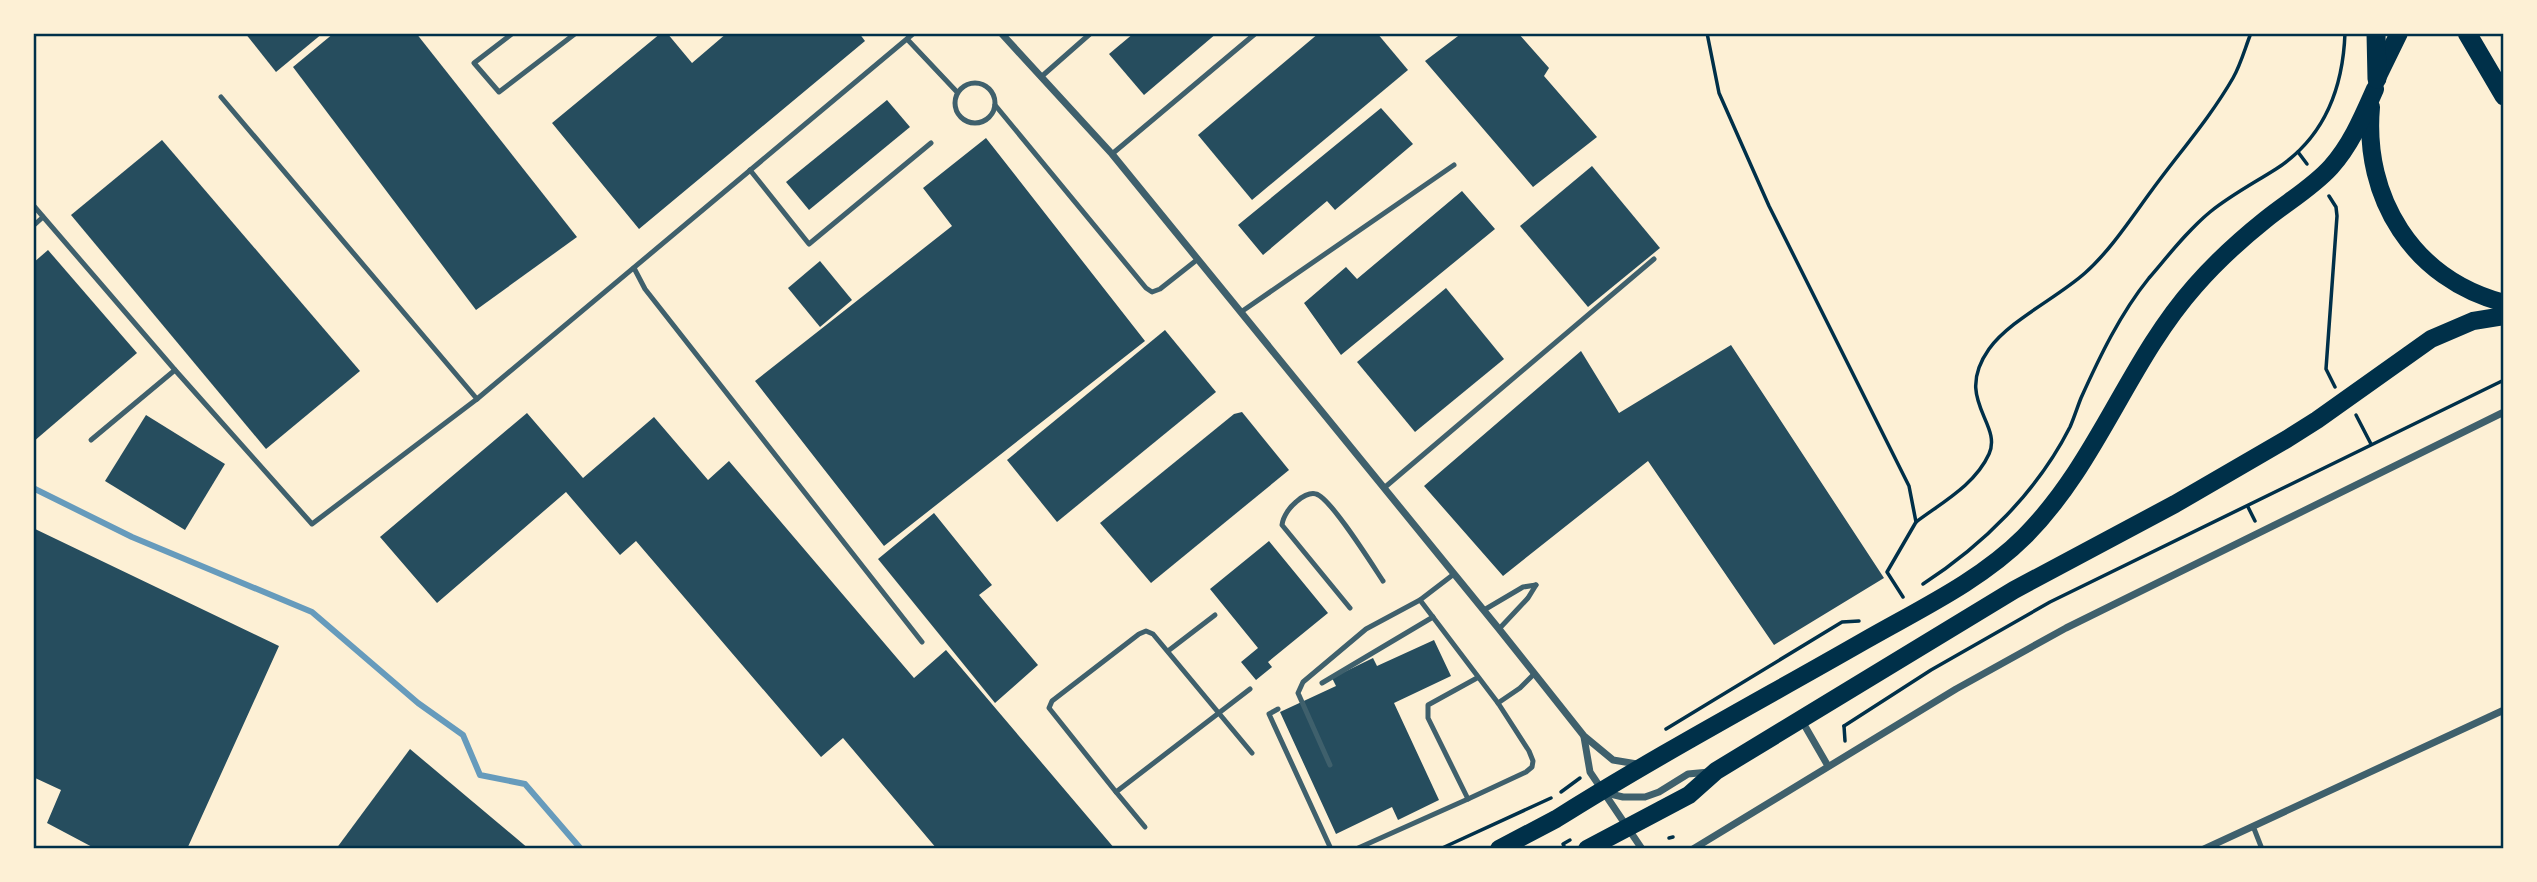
<svg xmlns="http://www.w3.org/2000/svg" width="2537" height="882" viewBox="0 0 2537 882" font-family="Roboto,sans-serif">
	<rect width="100%" height="100%" fill="#fdf0d5"/>
	<g fill="none" stroke-linecap="round" stroke-linejoin="round">
		<polyline stroke="#669bbc" stroke-width="6" points="33,488 132,537 312,612 418,703 463,735 480,775 525,784 581,849"/>
	</g>
	<g fill="#264d5e">
		<polygon points="245,33 323,33 276,72"/>
		<polygon points="334,33 416,33 577,237 476,310 293,67"/>
		<polygon points="661,33 667,33 692,63 727,33 859,33 865,41 639,229 552,123"/>
		<polygon points="1134,33 1217,33 1144,95 1109,54"/>
		<polygon points="1319,33 1377,33 1408,70 1252,200 1198,135"/>
		<polygon points="1462,33 1518,33 1549,68 1544,76 1597,137 1533,187 1425,61"/>
		<polygon points="887,100 910,127 809,210 786,182"/>
		<polygon points="1381,108 1413,144 1335,210 1327,201 1263,255 1238,225"/>
		<polygon points="986,138 1145,341 884,546 755,381 952,226 923,188"/>
		<polygon points="162,140 360,371 266,449 71,215"/>
		<polygon points="1592,166 1660,248 1588,307 1520,226"/>
		<polygon points="1462,191 1495,229 1341,355 1304,303 1346,267 1357,279"/>
		<polygon points="48,250 137,353 33,442 33,263"/>
		<polygon points="820,261 852,300 820,327 788,288"/>
		<polygon points="1446,288 1504,359 1415,432 1357,362"/>
		<polygon points="1165,330 1216,392 1057,522 1007,460"/>
		<polygon points="1731,345 1884,578 1774,645 1648,461 1503,576 1424,486 1581,351 1619,413"/>
		<polygon points="1242,412 1289,470 1151,583 1100,523 1234,414"/>
		<polygon points="527,413 583,478 654,417 708,480 729,461 914,678 946,650 1115,849 937,849 843,738 821,757 636,541 620,555 566,492 437,603 380,537"/>
		<polygon points="146,415 225,464 185,530 105,481"/>
		<polygon points="934,513 992,585 979,595 1038,665 995,703 878,559"/>
		<polygon points="33,528 279,646 187,849 96,849 47,823 61,790 33,777"/>
		<polygon points="1269,541 1328,613 1268,662 1272,667 1256,680 1241,662 1258,648 1210,589"/>
		<polygon points="1434,640 1451,676 1394,703 1439,800 1398,820 1392,807 1336,834 1280,712 1336,686 1332,678 1373,658 1377,666"/>
		<polygon points="410,749 529,849 336,849"/>
	</g>
	<g fill="none" stroke-linecap="round" stroke-linejoin="round">
		<g stroke="#003049" stroke-width="3.5">
			<polyline points="1707,33 1719,93 1769,206 1909,486 1916,522 1887,572 1903,597"/>
			<polyline points="2298,152 2307,164"/>
			<polyline points="2329,196 2336,207 2337,216 2326,369 2335,387"/>
			<polyline points="2356,415 2371,444"/>
			<polyline points="2248,507 2255,521"/>
			<path d="M1916 522C1941 503 1975 485 1989 454 2003 423 1953 400 1989 349 2010 320 2057 298 2085 273 2110 251 2132 217 2152 190 2179 153 2210 118 2233 78 2241 64 2245 48 2251 33"/>
			<path d="M1923 584C1983 545 2037 492 2070 427 2074 418 2077 408 2081 398 2100 356 2120 314 2149 278 2168 256 2187 231 2210 212 2231 195 2254 183 2276 169 2324 138 2343 88 2345 33"/>
			<polyline points="1844,726 1931,670 2050,602 2504,380"/>
			<polyline points="1844,726 1845,741"/>
			<polyline points="1666,729 1842,622 1859,621"/>
			<polyline points="1561,792 1580,778"/>
			<polyline points="1669,838 1673,837"/>
			<polyline points="1564,846 1563,844 1570,840"/>
			<polyline points="1440,849 1551,798"/>
		</g>
		<g stroke="#3f606c" stroke-width="5">
			<polyline points="513,33 474,63 499,92 576,33"/>
			<polyline points="907,39 957,92"/>
			<polyline points="1041,77 1091,33"/>
			<circle cx="975" cy="103" r="20"/>
			<polyline points="221,97 477,399"/>
			<polyline points="995,105 1146,288 1152,292 1160,289 1198,259"/>
			<polyline points="1112,154 1256,33"/>
			<polyline points="750,170 809,244 931,143"/>
			<polyline points="33,205 175,370 312,524 477,399 914,33"/>
			<polyline points="33,226 43,217"/>
			<polyline points="634,268 645,289 922,642"/>
			<polyline points="1241,312 1454,165"/>
			<polyline points="91,440 175,370"/>
			<polyline points="1384,488 1654,259"/>
			<polyline points="1454,574 1420,600 1498,703 1529,751 1533,761 1532,767 1526,772 1468,799 1428,718 1428,705 1477,678"/>
			<path d="M1350 608 1282 525C1283 516 1290 507 1296 502 1301 497 1310 492 1316 494 1330 497 1373 566 1383 581"/>
			<polyline points="1484,610 1523,587 1536,585"/>
			<polyline points="1499,629 1528,598 1536,585"/>
			<polyline points="1168,651 1215,615"/>
			<polyline points="1322,683 1433,617"/>
			<polyline points="1250,689 1116,792 1049,708 1052,701 1139,634 1146,631 1153,634 1252,753"/>
			<polyline points="1498,703 1520,688 1534,674"/>
			<polyline points="1278,709 1269,714 1331,849"/>
			<polyline points="1330,765 1298,693 1303,682 1366,629 1420,600"/>
			<polyline points="1116,792 1145,827"/>
			<polyline points="2253,826 2262,849"/>
			<polyline points="1356,849 1468,799"/>
		</g>
		<g stroke="#3f606c" stroke-width="7">
			<polyline points="1001,33 1112,154 1499,629 1584,736 1613,760 1637,764"/>
			<polyline points="1802,721 1828,766"/>
			<polyline points="1584,737 1590,772 1642,849"/>
			<polyline points="1606,793 1623,797 1645,797 1659,792 1688,774 1709,772"/>
			<polyline points="1693,849 1956,689 2066,628 2504,412"/>
			<polyline points="2204,849 2504,710"/>
		</g>
		<g stroke="#003049" stroke-width="18">
			<polyline points="2378,76 2399,33"/>
			<path d="M2371 107C2363 198 2413 279 2504 303"/>
			<path d="M1499 849 1556 819C1656 756 1761 700 1864 641 1918 610 1980 581 2024 537 2098 463 2127 363 2195 286 2216 262 2240 240 2265 220 2287 202 2312 188 2331 167 2351 145 2363 116 2375 89"/>
			<polyline points="1587,849 1689,795 1716,771 2014,590 2175,504 2287,439 2317,420 2431,339 2473,321 2504,316"/>
		</g>
		<g stroke="#003049" stroke-width="19">
			<polyline points="2376,33 2377,79"/>
			<polyline points="2467,33 2504,96"/>
		</g>
	</g>
	<rect width="2537" height="882" fill="none" stroke="#fdf0d5" stroke-width="70"/>
	<rect x="35" y="35" width="2467" height="812" fill="none" stroke="#003049" stroke-width="2.5"/>
</svg>
